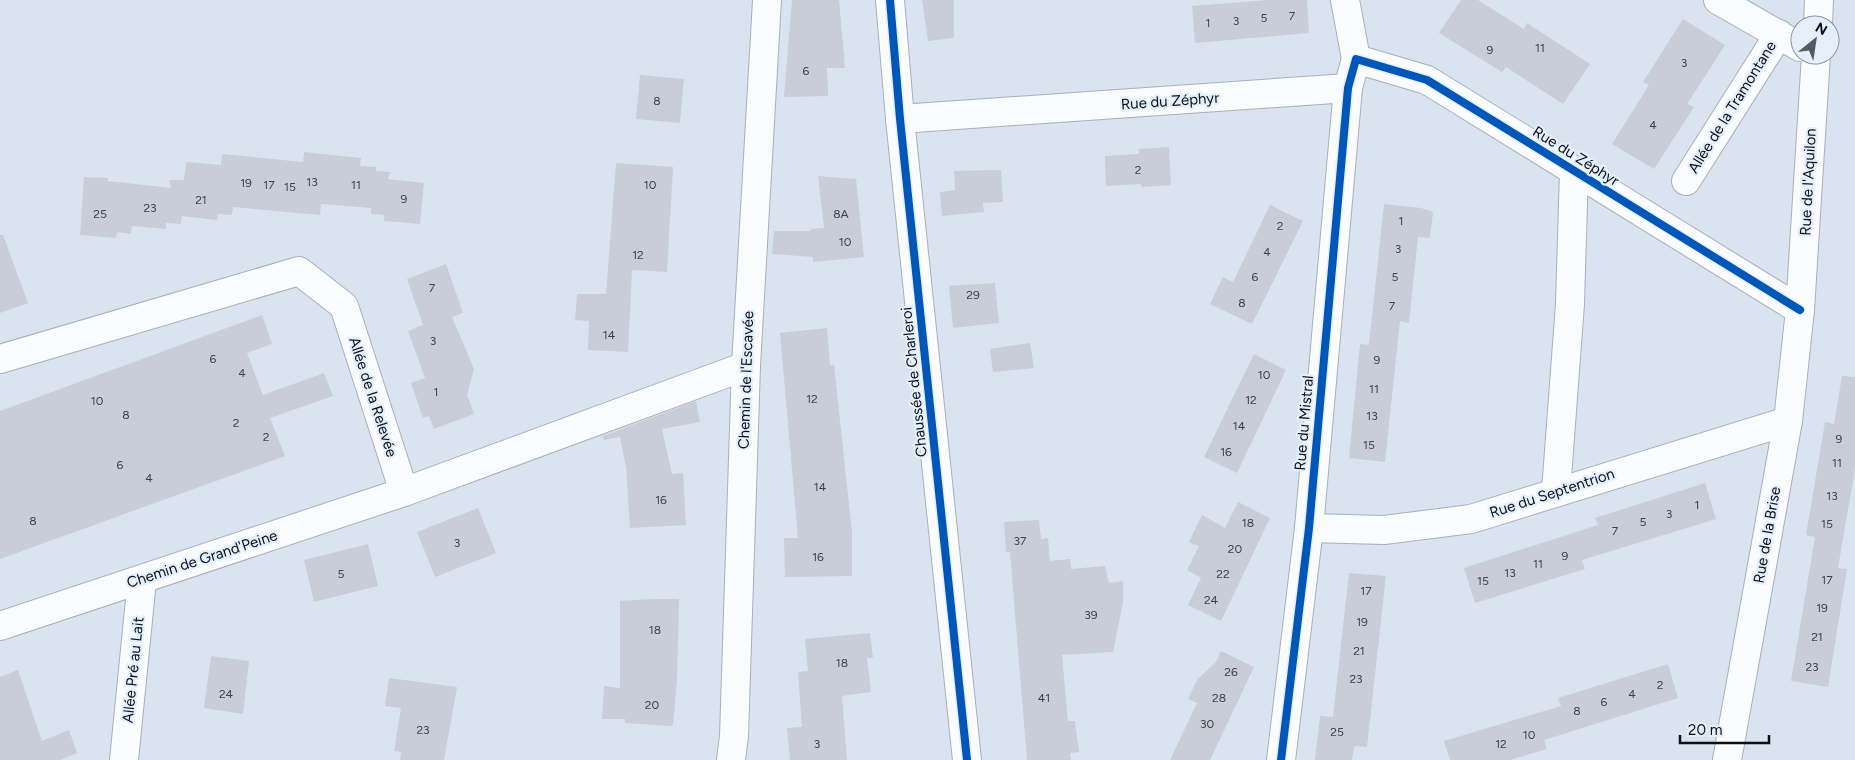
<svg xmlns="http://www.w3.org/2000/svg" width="1855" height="760" viewBox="0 0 1855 760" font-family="Figtree,sans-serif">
	<rect width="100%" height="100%" fill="#d9e4f0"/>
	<g fill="#c8cdd8">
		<polygon points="792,0 839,0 845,68 827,68 828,96 784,97"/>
		<polygon points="922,0 954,0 954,38 928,41"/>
		<polygon points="1268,0 1307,0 1309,33 1195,43 1192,6"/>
		<polygon points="1461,0 1478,0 1524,29 1527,23 1590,64 1563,104 1506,67 1502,72 1439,33"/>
		<polygon points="1683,19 1725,45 1687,104 1694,107 1654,169 1612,144 1649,85 1643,82"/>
		<polygon points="640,75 684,79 680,123 636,119"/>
		<polygon points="1169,147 1171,185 1142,187 1141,184 1106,186 1105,156 1139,154 1139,149"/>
		<polygon points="304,152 361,158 360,166 376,167 376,171 390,172 388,179 424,183 420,224 384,221 384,215 371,214 371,208 321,204 320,215 233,207 232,215 218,214 217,220 182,216 181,224 166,223 166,229 132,226 131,234 117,232 116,238 80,235 84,177 108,178 108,181 171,188 169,180 184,180 186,162 221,165 222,154 303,162"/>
		<polygon points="616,163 673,167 667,272 632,270 628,352 588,350 589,321 575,320 577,294 606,294"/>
		<polygon points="1001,170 1003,202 983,203 984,212 942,216 940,192 955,190 954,171"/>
		<polygon points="818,176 856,179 864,257 813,262 813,257 772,254 774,231 810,231 810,229 824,228"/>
		<polygon points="1384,204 1421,208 1433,212 1430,238 1418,237 1409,323 1400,321 1385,462 1349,458 1360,344 1369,345"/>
		<polygon points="1270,205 1303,221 1252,324 1210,304 1223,277 1233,282"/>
		<polygon points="0,235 3,235 28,303 0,313"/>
		<polygon points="446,264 463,313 452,317 474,369 467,395 474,414 434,429 429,416 423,418 411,383 425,378 408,331 423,325 407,279"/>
		<polygon points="995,283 999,323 953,328 949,286"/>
		<polygon points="262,315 272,344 247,353 263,395 324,373 333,396 270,418 285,456 0,559 0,411"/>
		<polygon points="827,328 830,365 834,365 852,532 852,576 785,577 784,538 798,538 780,333"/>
		<polygon points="1030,343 1034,368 993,372 990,349"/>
		<polygon points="1254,354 1286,370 1237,473 1204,457"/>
		<polygon points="1842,376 1855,377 1855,469 1838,568 1847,569 1828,687 1791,681 1815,537 1806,535 1825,422 1834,424"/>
		<polygon points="696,401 700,422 662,429 672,474 683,473 686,525 630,528 626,467 620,437 604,440 603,436"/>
		<polygon points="1705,483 1716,519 1582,560 1585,569 1475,603 1464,568 1598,525 1595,518"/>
		<polygon points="1238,502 1270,518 1221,621 1188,605 1201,578 1187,570 1199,546 1189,542 1202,515 1225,528"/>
		<polygon points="478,508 496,553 435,577 417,532"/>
		<polygon points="1039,520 1041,539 1048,538 1050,561 1070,559 1071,569 1105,566 1109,583 1123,581 1123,602 1113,652 1062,655 1068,721 1075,721 1079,752 1070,753 1071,760 1027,760 1010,552 1006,552 1004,522"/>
		<polygon points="368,544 378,586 314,602 304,560"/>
		<polygon points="1349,573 1386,576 1367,747 1354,746 1352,760 1315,760 1320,716 1333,717"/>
		<polygon points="653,599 679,599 677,680 673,725 671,726 625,723 625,719 602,719 604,686 620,688 620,601"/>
		<polygon points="870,633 873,658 867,658 871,692 842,696 847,760 790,760 787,728 802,727 798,672 808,671 805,639"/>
		<polygon points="1221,651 1254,667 1210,760 1170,760 1197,703 1188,699 1197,680 1216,662"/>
		<polygon points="211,656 249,661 243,714 204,708"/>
		<polygon points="1668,664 1678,698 1544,740 1547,749 1510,760 1450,760 1444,741 1561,706 1558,698"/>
		<polygon points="18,670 42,741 69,730 77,753 60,760 0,760 0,677"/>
		<polygon points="389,678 457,687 444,760 400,760 401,752 394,751 401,708 385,706"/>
	</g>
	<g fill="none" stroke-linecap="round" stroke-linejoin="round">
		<defs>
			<g id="street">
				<polyline points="1345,0 1356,59"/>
				<polyline points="1718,0 1800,47"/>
				<polyline points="1818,25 1819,0"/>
				<polyline points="900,119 1348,88"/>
				<polyline points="1686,181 1779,34"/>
				<polyline points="0,359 299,271 344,306 404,492"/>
				<polyline points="1556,491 1570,304 1574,171"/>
				<polyline points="1309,528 1384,530 1471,519 1788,421"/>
				<polyline points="0,626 404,492 746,366"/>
				<polyline points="124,760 142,580"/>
				<polyline points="731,760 734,736 746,366 767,0"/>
				<polyline points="1281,760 1309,528 1348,88 1356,59 1427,80 1800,310"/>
				<polyline points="1727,760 1788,421 1800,310 1816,55"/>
			</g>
			<polyline id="secondary" points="890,0 900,119 967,760"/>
		</defs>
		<use href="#street" stroke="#a8b0ba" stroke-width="30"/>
		<use href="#secondary" stroke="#a8b0ba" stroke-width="30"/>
		<use href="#street" stroke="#f9fbfd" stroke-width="28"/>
		<use href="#secondary" stroke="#f9fbfd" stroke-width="28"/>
		<defs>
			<g id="cycleway">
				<polyline points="890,0 900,119 967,760"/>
				<polyline points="1281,760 1309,528 1348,88 1356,59 1427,80 1800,310"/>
			</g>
		</defs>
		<use href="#cycleway" stroke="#e4effc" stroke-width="11"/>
		<use href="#cycleway" stroke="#0057b8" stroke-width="8"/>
	</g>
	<g text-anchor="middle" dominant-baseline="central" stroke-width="4.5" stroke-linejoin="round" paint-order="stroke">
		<g font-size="12" fill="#3c4149">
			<text x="1292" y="16">7</text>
			<text x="1264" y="18">5</text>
			<text x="1236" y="21">3</text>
			<text x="1208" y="23">1</text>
			<text x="1540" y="48">11</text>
			<text x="1490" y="50">9</text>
			<text x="1684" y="63">3</text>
			<text x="806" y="71">6</text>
			<text x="657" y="101">8</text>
			<text x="1653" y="125">4</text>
			<text x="1138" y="170">2</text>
			<text x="312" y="182">13</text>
			<text x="246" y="183">19</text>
			<text x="269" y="185">17</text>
			<text x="356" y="185">11</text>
			<text x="650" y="185">10</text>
			<text x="290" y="187">15</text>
			<text x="404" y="199">9</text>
			<text x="201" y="200">21</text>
			<text x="150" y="208">23</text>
			<text x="100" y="214">25</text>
			<text x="841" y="214">8A</text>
			<text x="1401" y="221">1</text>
			<text x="1280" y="226">2</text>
			<text x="845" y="242">10</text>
			<text x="1398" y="249">3</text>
			<text x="1267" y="252">4</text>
			<text x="638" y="255">12</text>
			<text x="1255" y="277">6</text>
			<text x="1395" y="277">5</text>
			<text x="432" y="288">7</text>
			<text x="973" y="295">29</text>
			<text x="1242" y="303">8</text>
			<text x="1392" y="306">7</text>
			<text x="609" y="335">14</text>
			<text x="433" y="341">3</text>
			<text x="213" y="359">6</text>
			<text x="1377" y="360">9</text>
			<text x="242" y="373">4</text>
			<text x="1264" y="375">10</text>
			<text x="1374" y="389">11</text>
			<text x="436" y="392">1</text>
			<text x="812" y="399">12</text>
			<text x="1251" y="400">12</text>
			<text x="97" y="401">10</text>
			<text x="126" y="415">8</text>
			<text x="1372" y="416">13</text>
			<text x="236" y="423">2</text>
			<text x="1239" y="426">14</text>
			<text x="266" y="437">2</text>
			<text x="1839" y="439">9</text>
			<text x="1369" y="445">15</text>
			<text x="1226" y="452">16</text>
			<text x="1837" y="463">11</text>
			<text x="120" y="465">6</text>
			<text x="149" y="478">4</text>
			<text x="820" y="487">14</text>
			<text x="1832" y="496">13</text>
			<text x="661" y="500">16</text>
			<text x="1697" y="505">1</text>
			<text x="1669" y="514">3</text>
			<text x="33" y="521">8</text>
			<text x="1643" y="522">5</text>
			<text x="1248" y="523">18</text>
			<text x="1827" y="524">15</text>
			<text x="1615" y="531">7</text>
			<text x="1020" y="541">37</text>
			<text x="457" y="543">3</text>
			<text x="1235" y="549">20</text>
			<text x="1565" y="556">9</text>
			<text x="818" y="557">16</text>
			<text x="1538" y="564">11</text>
			<text x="1510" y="573">13</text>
			<text x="341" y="574">5</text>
			<text x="1223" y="574">22</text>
			<text x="1827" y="580">17</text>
			<text x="1483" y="581">15</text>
			<text x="1366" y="591">17</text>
			<text x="1211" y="600">24</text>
			<text x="1822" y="608">19</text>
			<text x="1091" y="615">39</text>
			<text x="1362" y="622">19</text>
			<text x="655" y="630">18</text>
			<text x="1817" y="637">21</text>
			<text x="1359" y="651">21</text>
			<text x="842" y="663">18</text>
			<text x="1812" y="667">23</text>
			<text x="1231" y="672">26</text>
			<text x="1356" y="679">23</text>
			<text x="1660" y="685">2</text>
			<text x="226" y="694">24</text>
			<text x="1632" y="694">4</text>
			<text x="1044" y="698">41</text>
			<text x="1219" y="698">28</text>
			<text x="1604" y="702">6</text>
			<text x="652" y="705">20</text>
			<text x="1577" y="711">8</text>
			<text x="1207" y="724">30</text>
			<text x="423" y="730">23</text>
			<text x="1337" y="732">25</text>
			<text x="1529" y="735">10</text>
			<text x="817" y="744">3</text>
			<text x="1501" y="744">12</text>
		</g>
		<g font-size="15" fill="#0a1017" stroke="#e4effc">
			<text transform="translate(1170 101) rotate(-4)">Rue du Zéphyr</text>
			<text transform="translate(1732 107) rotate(-58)">Allée de la Tramontane</text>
			<text transform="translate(1576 156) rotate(32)">Rue du Zéphyr</text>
			<text transform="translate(1808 182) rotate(-87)">Rue de l'Aquilon</text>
			<text transform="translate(746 380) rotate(-88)">Chemin de l'Escavée</text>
			<text transform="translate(914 382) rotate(-96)">Chaussée de Charleroi</text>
			<text transform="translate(373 397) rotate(72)">Allée de la Relevée</text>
			<text transform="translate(1304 423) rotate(-85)">Rue du Mistral</text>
			<text transform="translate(1552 493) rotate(-18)">Rue du Septentrion</text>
			<text transform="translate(1767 535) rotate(-80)">Rue de la Brise</text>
			<text transform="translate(202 559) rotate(-18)">Chemin de Grand'Peine</text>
			<text transform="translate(133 670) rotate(-84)">Allée Pré au Lait</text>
		</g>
	</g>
	<g transform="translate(1815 40) rotate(30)"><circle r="24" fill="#e4effc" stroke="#8d96a0"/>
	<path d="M0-4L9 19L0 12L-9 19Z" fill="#525a63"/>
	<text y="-8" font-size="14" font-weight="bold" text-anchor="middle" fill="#0a1017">N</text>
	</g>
	<path d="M1680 735v8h89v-8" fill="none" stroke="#0a1017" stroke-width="2.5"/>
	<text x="1688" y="735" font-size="15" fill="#0a1017" stroke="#e4effc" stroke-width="4" paint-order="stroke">20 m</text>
</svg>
